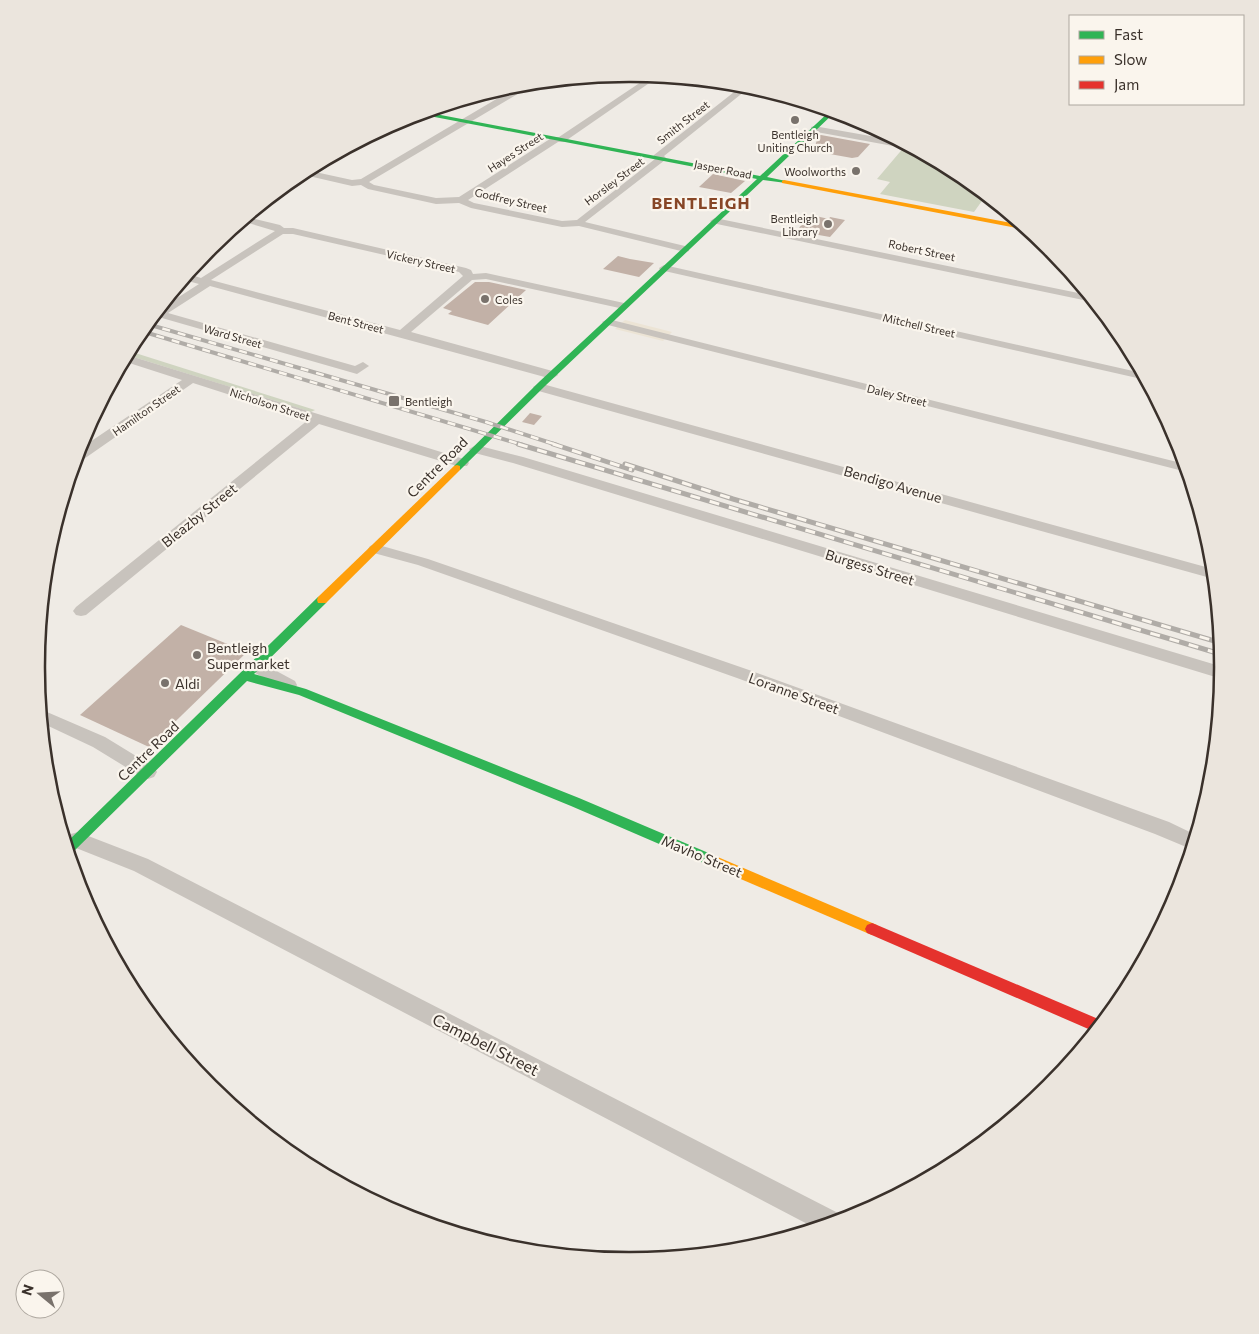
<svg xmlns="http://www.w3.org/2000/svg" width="1259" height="1334" viewBox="0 0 1259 1334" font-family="Commissioner,sans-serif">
	<rect width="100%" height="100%" fill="#efebe5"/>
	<g fill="#cfd4c0">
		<polygon points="905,146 959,174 989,199 984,198 974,212 880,194 890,182 877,179"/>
		<polygon points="129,351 315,410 311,412 127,355"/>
	</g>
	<polygon fill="#ece4d5" points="625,320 672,332 663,341 615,329"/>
	<g fill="#c2b1a7">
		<polygon points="819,135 821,135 870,144 858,157 852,158 813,151"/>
		<polygon points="713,174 745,181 731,193 699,187"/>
		<polygon points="811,215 829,219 830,217 845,220 830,237 796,231"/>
		<polygon points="618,256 630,259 654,263 639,277 603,269"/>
		<polygon points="475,282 489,282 526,290 488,325 448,314 452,311 443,308"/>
		<polygon points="530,413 542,416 534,425 522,422"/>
		<polygon points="181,625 247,652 149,747 80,715"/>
	</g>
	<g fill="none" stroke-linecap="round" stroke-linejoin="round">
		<g fill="#c8c3bd" fill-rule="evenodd">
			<polygon points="650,76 658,77 564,142 558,142 468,200 474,203 562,221 577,220 655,159 653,157 654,155 743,85 750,87 664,156 666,158 665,160 585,222 689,247 689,251 685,252 579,226 562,227 471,208 459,203 436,204 368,189 361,185 352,186 300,174 306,170 352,180 361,179 522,84 531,83 531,86 369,182 374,185 436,198 459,197 553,137 559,137"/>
			<polygon points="814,126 893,140 897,143 893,146 811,131 811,127"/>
			<path d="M247 217 280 225 284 228H293L466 268 471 270 473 274 486 273 624 303 629 306 624 309 486 279 472 280 411 332 556 372 558 375 552 379 210 286 168 313 355 366 363 362 369 366 357 374 155 316 160 309 199 284 184 280 188 274 201 278 275 231 242 221ZM283 234H293L459 272 463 276 400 330 211 280Z"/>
			<polygon points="715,218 1088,295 1093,302 712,223 710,221"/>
			<polygon points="664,265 1142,373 1146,380 660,270 659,268"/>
			<polygon points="608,319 1185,464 1187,472 604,324 602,322"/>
			<polygon points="127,355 467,460 469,463 467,466 457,466 319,424 86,615 81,616 76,615 73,611 76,607 308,420 193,383 81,461 75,462 78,450 182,380 123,361"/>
			<polygon points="539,383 1213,569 1214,579 535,390 533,387"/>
			<polygon points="476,445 523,457 1223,667 1222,679 513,463 471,452 469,449"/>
			<polygon points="375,544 428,559 749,670 1169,822 1196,835 1191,849 1155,834 737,678 418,565 370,552 368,549 370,546"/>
			<polygon points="256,660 295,681 297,685 295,689 289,691 283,689 250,670 248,666 250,662"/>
			<polygon points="40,709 105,737 154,767 157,772 154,777 148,779 142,777 93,747 42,723"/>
			<polygon points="78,832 148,859 840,1214 842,1220 815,1228 134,871 71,846 69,840 71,834"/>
		</g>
		<g fill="#30b455" fill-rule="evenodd">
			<polygon points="830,111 835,112 767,177 786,181 786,183 763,180 545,386 460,470 454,470 454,466 539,382 757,179 419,114 425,112 760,176"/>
			<polygon points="322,596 327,600 326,603 254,674 306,689 579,798 718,857 720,861 718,865 713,867 708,865 571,806 299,695 247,681 70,855 66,843 318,597"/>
		</g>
		<g fill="#ff9f0a" fill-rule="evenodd">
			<polygon points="784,180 1022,225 1027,230 782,183 782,181"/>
			<polygon points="457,465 460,466 460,470 326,603 318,603 317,600 318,597 454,466"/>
			<polygon points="713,855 877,925 879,929 877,933 872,935 867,933 708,865 706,861 708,857"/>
		</g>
		<polygon fill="#e5322d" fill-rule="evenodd" points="872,923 877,925 1103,1021 1093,1031 867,933 865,929 867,925"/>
		<defs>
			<g id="rail-far1">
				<polyline points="147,324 486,422 557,445"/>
				<polyline points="141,331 523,445"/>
			</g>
			<g id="rail">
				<polyline points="518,444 1217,653"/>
				<polyline points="553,444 632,470"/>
				<polyline points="625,464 733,499 1218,642"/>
			</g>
		</defs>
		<use href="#rail-far1" stroke="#b0aca7" stroke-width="4"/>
		<use href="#rail" stroke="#b0aca7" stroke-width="5"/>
		<use href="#rail-far1" stroke="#faf5ed" stroke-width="2.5" stroke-dasharray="8" stroke-linecap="butt"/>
		<use href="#rail" stroke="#faf5ed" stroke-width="3" stroke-dasharray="10" stroke-linecap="butt"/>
	</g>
	<g fill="#79726c" stroke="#faf5ed" stroke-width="2">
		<circle cx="795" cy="120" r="5"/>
		<circle cx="856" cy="171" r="5"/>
		<circle cx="828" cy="224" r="5"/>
		<circle cx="485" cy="299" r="5"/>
		<rect x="388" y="395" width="12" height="12" rx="2.5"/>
		<circle cx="197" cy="655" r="5"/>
		<circle cx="165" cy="683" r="5"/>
	</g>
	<g text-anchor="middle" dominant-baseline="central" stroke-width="4.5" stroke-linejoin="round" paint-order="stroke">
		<g font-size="11" fill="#3a312b" stroke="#faf5ed">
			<text transform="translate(683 122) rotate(-38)">Smith Street</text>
			<text transform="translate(515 152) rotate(-33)">Hayes Street</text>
			<text transform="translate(723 169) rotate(11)">Jasper Road</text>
			<text transform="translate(614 181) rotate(-37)">Horsley Street</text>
			<text transform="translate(511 200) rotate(13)">Godfrey Street</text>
			<text transform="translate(922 250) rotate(12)">Robert Street</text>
			<text transform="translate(421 261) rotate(13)">Vickery Street</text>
			<text transform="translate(356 322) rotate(15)">Bent Street</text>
			<text transform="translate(919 325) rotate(13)">Mitchell Street</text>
			<text transform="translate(233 336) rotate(16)">Ward Street</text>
			<text transform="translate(897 395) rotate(14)">Daley Street</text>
			<text transform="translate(270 404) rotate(18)">Nicholson Street</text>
			<text transform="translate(146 410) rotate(-35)">Hamilton Street</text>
		</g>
		<g font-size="11" fill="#3a312b" stroke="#faf5ed" text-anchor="end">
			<text x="795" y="134" text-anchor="middle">Bentleigh<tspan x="795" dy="13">Uniting Church</tspan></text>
			<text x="846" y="171">Woolworths</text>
			<text x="818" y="218">Bentleigh<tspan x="818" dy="13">Library</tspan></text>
			<text x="495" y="299" text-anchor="start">Coles</text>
			<text x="405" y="401" text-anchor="start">Bentleigh</text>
		</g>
		<g font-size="14" fill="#3a312b" stroke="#faf5ed">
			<text transform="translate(437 467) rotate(-45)">Centre Road</text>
			<text transform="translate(893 484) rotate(16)">Bendigo Avenue</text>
			<text transform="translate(199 515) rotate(-39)">Bleazby Street</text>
			<text transform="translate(870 567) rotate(17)">Burgess Street</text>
			<text transform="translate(794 693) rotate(20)">Loranne Street</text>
			<text transform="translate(148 751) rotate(-44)">Centre Road</text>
			<text transform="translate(702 856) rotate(23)">Mavho Street</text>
		</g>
		<g font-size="14" fill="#3a312b" stroke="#faf5ed" text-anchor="start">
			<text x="207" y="647">Bentleigh<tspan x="207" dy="16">Supermarket</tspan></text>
			<text x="175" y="683">Aldi</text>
		</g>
		<g font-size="16" font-weight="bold" letter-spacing="1" fill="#874626" stroke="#faf5ed">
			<text x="701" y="202">BENTLEIGH</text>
		</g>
		<g font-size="16" fill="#3a312b" stroke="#faf5ed">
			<text transform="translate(486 1044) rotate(27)">Campbell Street</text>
		</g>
	</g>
	<path d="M0 0H1259V1334H0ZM629 82H630A584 584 0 0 1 1214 666V668A584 584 0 0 1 630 1252H629A584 584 0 0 1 45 668V666A584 584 0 0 1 629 82Z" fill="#ebe5dd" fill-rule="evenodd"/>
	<path fill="none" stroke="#3a312b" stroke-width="2.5" d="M629 82H630A584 584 0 0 1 1214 666V668A584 584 0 0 1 630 1252H629A584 584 0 0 1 45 668V666A584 584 0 0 1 629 82Z"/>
	<rect x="1069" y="15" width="175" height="90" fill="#faf5ed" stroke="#ada79f"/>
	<rect x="1079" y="31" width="25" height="8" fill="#30b455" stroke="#ada79f"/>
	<text x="1114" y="40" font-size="15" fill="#3a312b">Fast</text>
	<rect x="1079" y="56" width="25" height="8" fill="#ff9f0a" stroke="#ada79f"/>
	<text x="1114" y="65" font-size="15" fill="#3a312b">Slow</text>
	<rect x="1079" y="81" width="25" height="8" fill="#e5322d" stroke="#ada79f"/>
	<text x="1114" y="90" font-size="15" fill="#3a312b">Jam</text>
	<g transform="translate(40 1294) rotate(288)"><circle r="24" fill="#faf5ed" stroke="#ada79f"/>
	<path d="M0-4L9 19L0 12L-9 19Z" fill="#79726c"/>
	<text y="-8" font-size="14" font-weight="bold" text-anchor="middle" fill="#3a312b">N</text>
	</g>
</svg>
